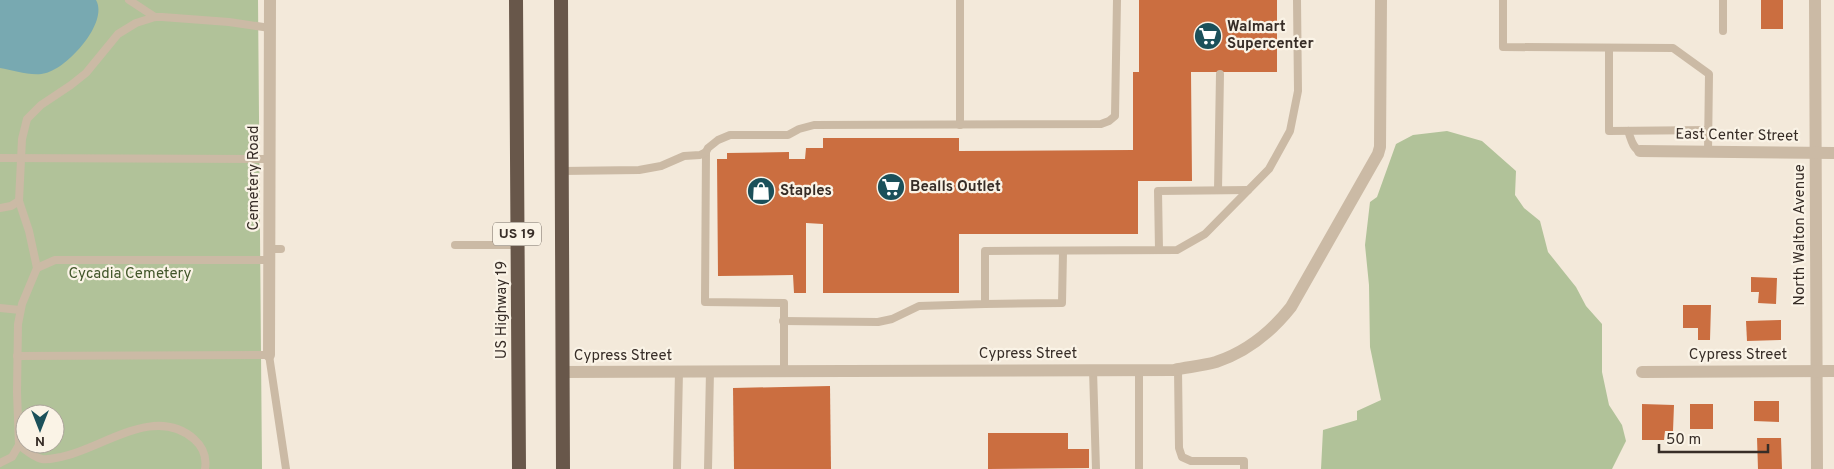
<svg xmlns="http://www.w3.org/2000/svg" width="1834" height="469" viewBox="0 0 1834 469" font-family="Overpass,sans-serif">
	<rect width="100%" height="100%" fill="#f3e9da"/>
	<g fill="#b1c299" fill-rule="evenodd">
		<path d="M0 0H258L262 469H0ZM25 414H55V444H25Z"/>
		<polygon points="1447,131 1482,141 1516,171 1515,195 1524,208 1540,221 1548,252 1576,287 1586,306 1602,324 1602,372 1609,405 1622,425 1626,441 1612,469 1321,469 1323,430 1357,420 1357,411 1381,400 1370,347 1369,285 1365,245 1370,202 1377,197 1396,144 1413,135"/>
	</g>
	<path fill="#78a9b1" d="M0 0H96C109 23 67 68 46 73 32 77 14 70 0 68Z"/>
	<g fill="#cb6e40">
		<polygon points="1139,0 1277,0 1277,72 1191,72 1192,181 1138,181 1138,234 959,234 959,293 823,293 823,224 806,223 806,293 794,293 793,275 718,276 717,159 727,159 727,153 789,152 789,159 805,159 806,148 823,148 823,138 959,138 959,151 1133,150 1133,72 1139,72"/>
		<rect x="1761" y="0" width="22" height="29"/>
		<polygon points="1751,277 1777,278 1776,304 1758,303 1759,292 1751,292"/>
		<polygon points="1683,305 1711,305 1710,340 1698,340 1698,328 1683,328"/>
		<polygon points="1781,320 1781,340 1747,341 1746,321"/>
		<polygon points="830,386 831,469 734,469 733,388"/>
		<polygon points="1754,401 1779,401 1779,422 1754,421"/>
		<polygon points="1642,404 1674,405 1673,431 1665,431 1664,440 1642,440"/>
		<rect x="1690" y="404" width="23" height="25"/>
		<polygon points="988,433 1068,433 1068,449 1089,449 1089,468 988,469"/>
		<polygon points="1757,438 1781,438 1782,469 1758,469"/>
	</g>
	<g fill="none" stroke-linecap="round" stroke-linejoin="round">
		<g stroke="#cbbaa5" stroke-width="8">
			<polyline points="129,0 155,17"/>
			<polyline points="1503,0 1503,47 1673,48 1709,74 1708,152"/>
			<polyline points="1723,0 1723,31"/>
			<polyline points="1609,48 1609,131 1709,130"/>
			<polyline points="960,125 960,0"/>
			<path d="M1628 131C1631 138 1632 148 1640 151"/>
			<polyline points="706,152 705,302 784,303 784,370"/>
			<polyline points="0,158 270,159"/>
			<polyline points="562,171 639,170 661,166 684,156 700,155 706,152 708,148 718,140 730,135 788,135 799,129 814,125 1101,124 1109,121 1115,116 1117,0"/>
			<polyline points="1218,190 1220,74"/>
			<polyline points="0,208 11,206 19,201"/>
			<polyline points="455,245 518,245"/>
			<polyline points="270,249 281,249"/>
			<polyline points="1159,250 1158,191 1248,190"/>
			<polyline points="37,268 29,231 19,201 22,139 27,119 41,105 71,85 86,73 118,34 136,23 155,17 162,17 229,22 270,28"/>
			<polyline points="985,304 1062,303 1063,252"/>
			<polyline points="0,308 20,310"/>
			<polyline points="783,321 878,322 892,319 919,306 985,304 985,251 1177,250 1205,234 1269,169 1290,131 1298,91 1297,0"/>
			<polyline points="17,356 269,355 286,469"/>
			<polyline points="1178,369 1179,448 1182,457 1191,461 1244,461 1244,469"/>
			<polyline points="1093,370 1096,469"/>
			<path d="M19 445C26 450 33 457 42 459 48 460 55 458 61 457 102 449 154 404 194 439 203 447 207 457 205 469"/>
			<polyline points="0,463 12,457 19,445 17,392 18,324 22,304 37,268 55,260 270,260"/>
			<polyline points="677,469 679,371"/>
			<polyline points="708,469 710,371"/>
			<polyline points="1139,469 1139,370"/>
		</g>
		<g stroke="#cbbaa5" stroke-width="12">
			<polyline points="1815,0 1817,469"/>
			<polyline points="1640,151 1834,153"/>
			<polyline points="269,355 270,0"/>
			<path d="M562 372 1174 370C1188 367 1202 366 1216 362 1246 352 1272 331 1291 307L1378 154 1380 147 1381 0"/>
			<polyline points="1642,372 1834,371"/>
		</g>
		<g stroke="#68574a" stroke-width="14">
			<polyline points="516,0 519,469"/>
			<polyline points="561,0 563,469"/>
		</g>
	</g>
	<defs>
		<symbol id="supermarket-disc" viewBox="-11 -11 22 22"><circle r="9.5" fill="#1b505a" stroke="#faf3e6"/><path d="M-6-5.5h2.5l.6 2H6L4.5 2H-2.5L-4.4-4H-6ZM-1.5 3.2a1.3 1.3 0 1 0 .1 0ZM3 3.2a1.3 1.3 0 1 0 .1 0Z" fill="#fff"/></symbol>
		<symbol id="shop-disc" viewBox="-11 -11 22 22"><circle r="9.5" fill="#1b505a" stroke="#faf3e6"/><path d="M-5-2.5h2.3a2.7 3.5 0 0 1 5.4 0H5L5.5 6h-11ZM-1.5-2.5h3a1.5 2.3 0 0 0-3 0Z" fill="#fff"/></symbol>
	</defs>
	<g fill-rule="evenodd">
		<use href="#supermarket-disc" x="1192" y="20" width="32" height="32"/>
		<use href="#supermarket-disc" x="875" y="171" width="32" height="32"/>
		<use href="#shop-disc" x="745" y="175" width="32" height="32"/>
	</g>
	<g text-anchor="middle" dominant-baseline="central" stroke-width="4.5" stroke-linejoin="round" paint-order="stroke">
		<rect fill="#faf3e6" stroke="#726860" stroke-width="1" x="493" y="222.5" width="48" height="23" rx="4"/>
		<g font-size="14" font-weight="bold" fill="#372d27">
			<text x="517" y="234">US 19</text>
		</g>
		<g font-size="15" font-weight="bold" fill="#372d27" stroke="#faf3e6" text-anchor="start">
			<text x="1227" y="27">Walmart<tspan x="1227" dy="17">Supercenter</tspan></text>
			<text x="910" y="187">Bealls Outlet</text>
			<text x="780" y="191">Staples</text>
		</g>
		<g font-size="15" fill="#372d27" stroke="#faf3e6">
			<text transform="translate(1737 136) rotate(1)">East Center Street</text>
			<text transform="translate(254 178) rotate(-90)">Cemetery Road</text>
			<text transform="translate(1800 235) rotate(-90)">North Walton Avenue</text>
			<text transform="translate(502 310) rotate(-90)">US Highway 19</text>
			<text x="1028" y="354">Cypress Street</text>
			<text x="1738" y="355">Cypress Street</text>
			<text x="623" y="356">Cypress Street</text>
		</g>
		<g font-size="15" fill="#42562a" stroke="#faf3e6">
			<text x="130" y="274">Cycadia Cemetery</text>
		</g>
	</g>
	<g transform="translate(40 429) rotate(180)"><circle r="24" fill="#faf3e6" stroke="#aca49a"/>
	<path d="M0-4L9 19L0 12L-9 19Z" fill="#1b505a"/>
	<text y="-8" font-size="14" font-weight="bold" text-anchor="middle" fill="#372d27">N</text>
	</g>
	<path d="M1659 444v8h109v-8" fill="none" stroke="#372d27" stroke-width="2.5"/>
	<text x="1666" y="444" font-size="15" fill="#372d27" stroke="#faf3e6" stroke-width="4" paint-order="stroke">50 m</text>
</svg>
